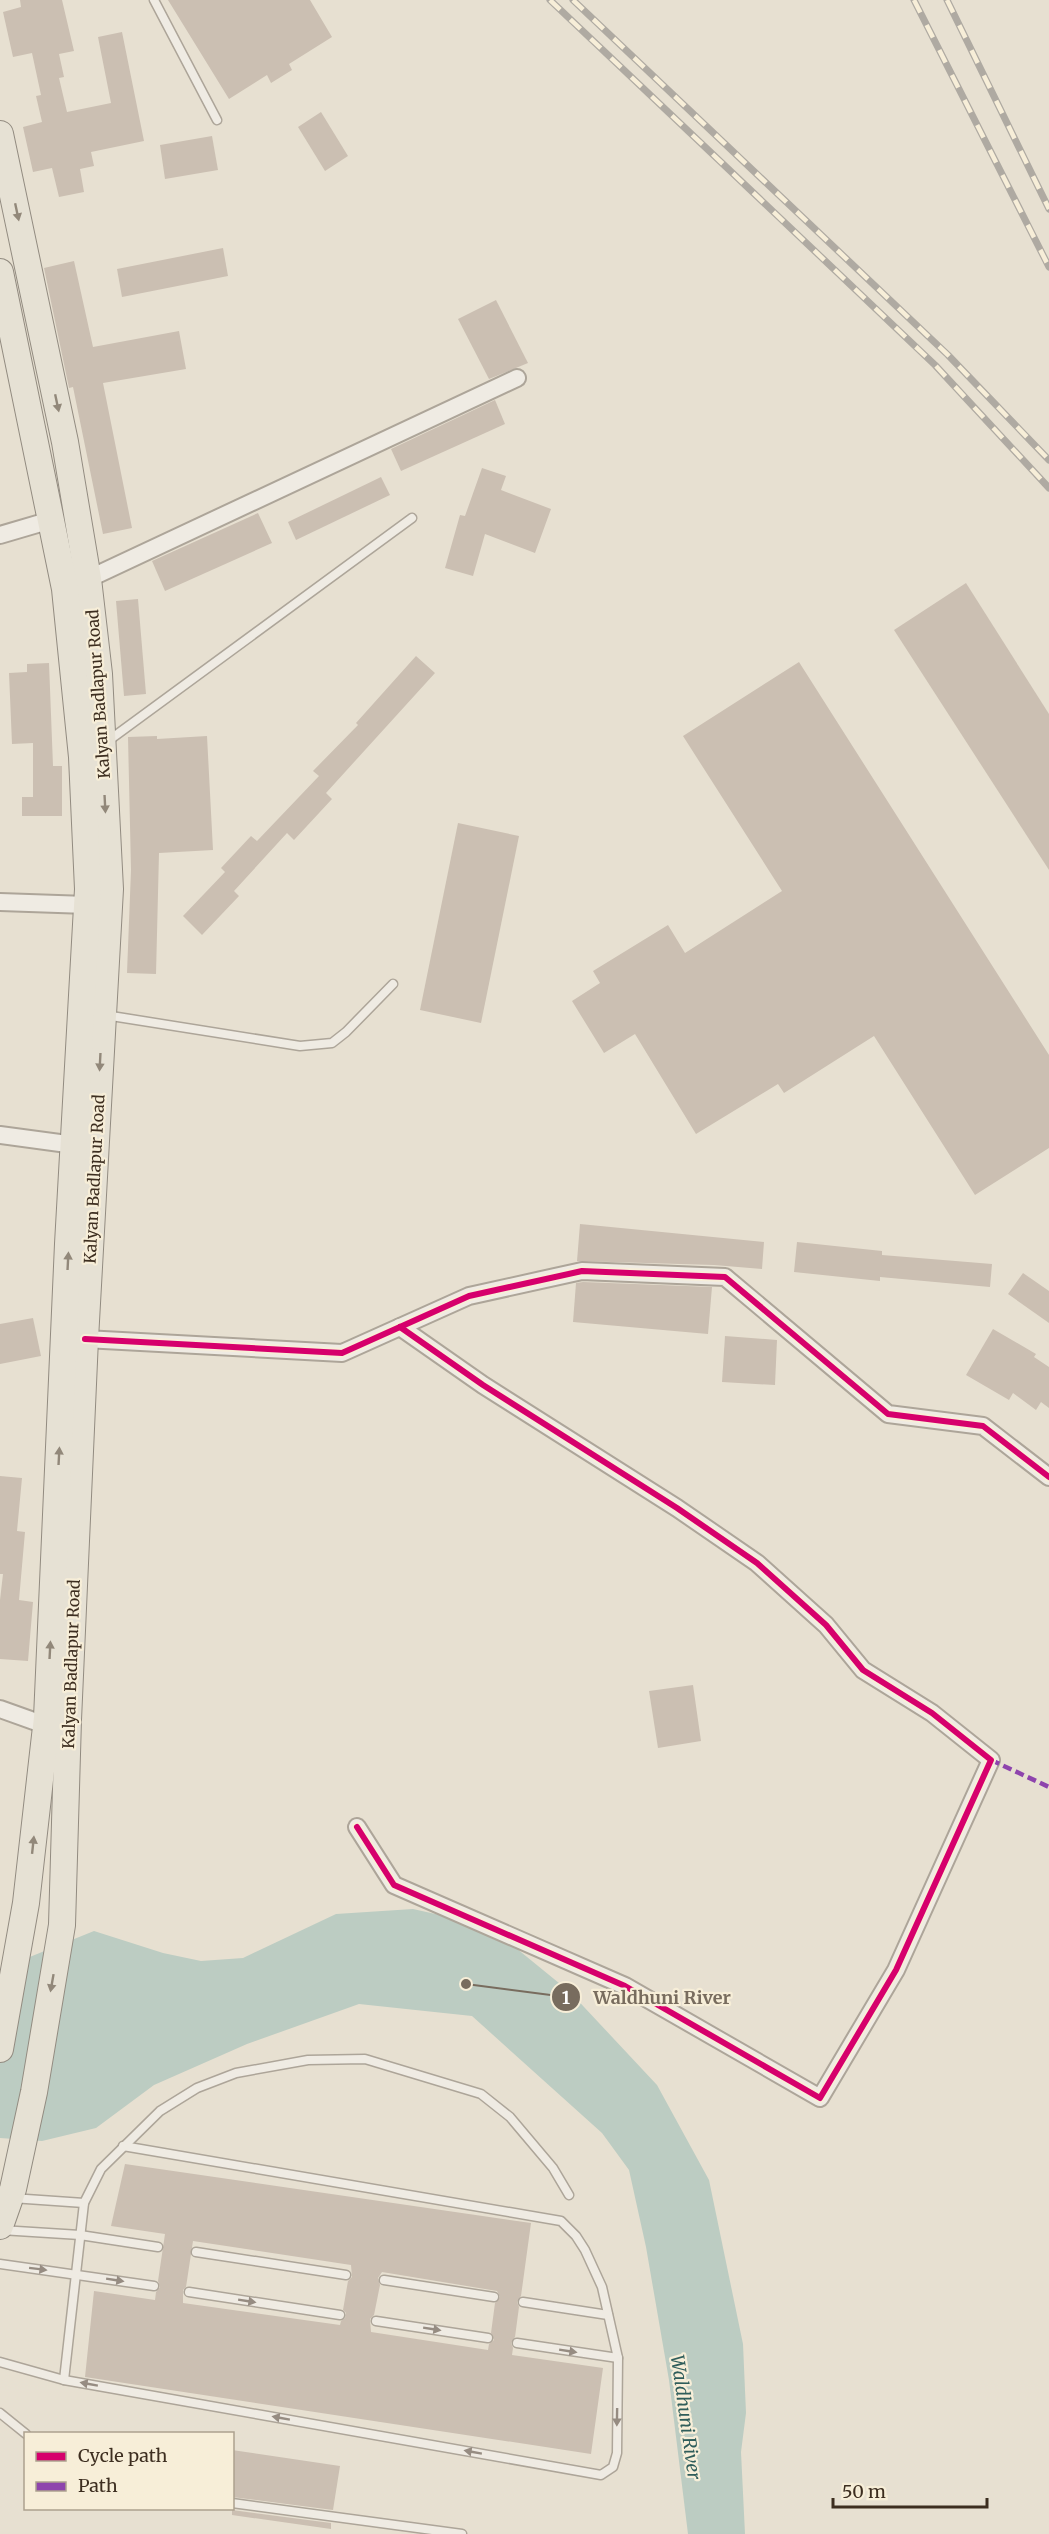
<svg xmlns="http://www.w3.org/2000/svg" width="1049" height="2534" viewBox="0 0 1049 2534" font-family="Merriweather,serif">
	<rect width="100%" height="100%" fill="#e7e0d1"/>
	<polygon fill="#bcccc2" points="413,1909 489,1926 570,1992 657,2085 709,2180 743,2344 746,2413 741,2452 745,2534 688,2534 669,2380 646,2247 629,2170 602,2133 472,2016 359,2004 247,2044 154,2085 96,2128 42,2141 0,2138 0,1969 94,1931 163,1953 201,1961 243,1958 336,1914"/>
	<g fill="#cbbfb2" fill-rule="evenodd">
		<polygon points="20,0 62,0 74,51 59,54 64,77 59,78 67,112 111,103 98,37 122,32 144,141 91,152 94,166 80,169 84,192 59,197 52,168 33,172 23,127 42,122 36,96 41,95 32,53 13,57 3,12 21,7"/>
		<polygon points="168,0 310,0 332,37 289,64 292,70 271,83 267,75 229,99"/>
		<polygon points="321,112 348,156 325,171 298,127"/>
		<polygon points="212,136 218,170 165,179 160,145"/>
		<polygon points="223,248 228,276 122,297 117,269"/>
		<polygon points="74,261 93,347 179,331 186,369 103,383 132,528 103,534 73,387 69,388 44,268"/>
		<polygon points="496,300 528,363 489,379 458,319"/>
		<polygon points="495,400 505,424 401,471 391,449"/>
		<polygon points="482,468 506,476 501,490 551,509 535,553 485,534 473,576 445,568 460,515 465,516"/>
		<polygon points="381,477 390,495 296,540 288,522"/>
		<polygon points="258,513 272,543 165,591 152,561"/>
		<polygon points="966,583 1049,714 1049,870 894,630"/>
		<polygon points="138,599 146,694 124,696 116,601"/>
		<polygon points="416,656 435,673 326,793 332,799 294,840 287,833 234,891 239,896 202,935 183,916 225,872 221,868 251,836 257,841 319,776 313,771 358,725 356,723"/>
		<polygon points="799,662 1049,1055 1049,1148 975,1195 874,1036 784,1093 778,1084 696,1134 635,1034 604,1053 572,1001 600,983 593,971 668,925 685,953 782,891 683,736"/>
		<polygon points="49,663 53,766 62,766 62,816 22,816 22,797 33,797 33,743 12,744 9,673 27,672 27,664"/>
		<polygon points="157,736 157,739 207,736 213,850 159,853 156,974 127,973 131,870 128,737"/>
		<polygon points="458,823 519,836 481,1023 420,1010"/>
		<polygon points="580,1224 764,1242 762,1269 714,1265 577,1261"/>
		<polygon points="797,1242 882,1251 882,1255 992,1264 990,1287 880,1277 880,1281 794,1272"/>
		<polygon points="1023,1273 1049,1291 1049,1323 1008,1294"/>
		<polygon points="583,1282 712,1287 708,1334 573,1322 576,1283"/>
		<polygon points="33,1318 41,1356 0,1364 0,1324"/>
		<polygon points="993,1329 1036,1354 1034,1357 1049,1367 1049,1408 1041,1402 1036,1410 1013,1393 1009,1400 966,1375"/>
		<polygon points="725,1336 777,1340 775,1385 722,1382"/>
		<polygon points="0,1476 22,1478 17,1531 25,1532 19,1600 33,1602 28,1661 0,1659 0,1600 3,1574 0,1574"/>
		<polygon points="693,1685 701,1741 658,1748 649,1691"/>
		<path d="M125 2164 531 2223 521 2296 517 2302 519 2307 515 2337 511 2343 513 2348 512 2355 603 2368 591 2454 85 2377 94 2291 155 2300 156 2292 160 2287 158 2281 165 2234 111 2226ZM193 2241 351 2265 352 2277 348 2281 343 2310 346 2313 345 2318 341 2321 340 2325 183 2303V2290L186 2287ZM382 2272 497 2291 500 2297 495 2303 491 2333 494 2340 489 2344 488 2350 371 2332 370 2319 374 2315 380 2285 378 2278Z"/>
		<polygon points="232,2450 340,2466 333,2510 232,2497"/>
		<polygon points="232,2510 331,2523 331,2529 232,2515"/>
	</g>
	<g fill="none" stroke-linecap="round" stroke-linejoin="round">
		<defs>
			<g id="lane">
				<polyline points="154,0 217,120"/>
				<polyline points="108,741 412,518"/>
				<polyline points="105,1015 300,1046 332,1043 346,1032 393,984"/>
				<polyline points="12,2198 84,2203"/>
				<polyline points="1,2230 80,2235 158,2247"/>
				<polyline points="196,2252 346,2275"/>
				<polyline points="0,2264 154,2286"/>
				<polyline points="384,2280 494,2297"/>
				<polyline points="189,2292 340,2315"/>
				<polyline points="523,2302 608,2315"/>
				<polyline points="376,2321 488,2338"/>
				<polyline points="517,2343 618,2358"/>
				<polyline points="0,2362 64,2380 601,2475 613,2467 617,2453 618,2358 602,2287 585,2250 576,2236 561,2221 123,2146"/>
				<polyline points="64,2380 84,2203 101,2169 160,2111 197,2088 236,2073 308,2060 365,2059 481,2094 510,2117 553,2168 569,2195"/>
				<polyline points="0,2413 26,2434"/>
				<polyline points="232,2503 462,2534"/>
			</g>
			<g id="street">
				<polyline points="0,535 51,520"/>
				<polyline points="88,579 517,378"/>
				<polyline points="0,902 87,905"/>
				<polyline points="0,1135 82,1146"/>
				<polyline points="85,1339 342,1353 469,1296 582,1271 725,1277 888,1414 983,1426 1049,1477"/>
				<polyline points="0,1709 56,1729"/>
				<polyline points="357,1827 394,1885 625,1986 820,2098 896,1970 991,1760 932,1713 863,1670 826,1625 757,1563 677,1508 483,1385 400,1327"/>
			</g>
			<g id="primary">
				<polyline points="0,134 65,442 88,579 99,674 110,889 85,1339 68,1720 62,1925 34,2092 13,2189 0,2226"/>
				<polyline points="0,272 65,589 82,757 88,889 68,1244 47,1718 26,1903 0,2049"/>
			</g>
		</defs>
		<use href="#lane" stroke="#ada599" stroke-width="11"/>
		<use href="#street" stroke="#ada599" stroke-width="20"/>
		<use href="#primary" stroke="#928b80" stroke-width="28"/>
		<use href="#lane" stroke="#efebe3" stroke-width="8"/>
		<use href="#street" stroke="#efebe3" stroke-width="16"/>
		<use href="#primary" stroke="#e6e1d4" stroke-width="26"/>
		<defs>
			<g id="rail">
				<polyline points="550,0 935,365 1049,488"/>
				<polyline points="573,0 948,355 1049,460"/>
				<polyline points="914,0 1049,267"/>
				<polyline points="947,0 1049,209"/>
			</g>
		</defs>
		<use href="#rail" stroke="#afaaa2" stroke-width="7"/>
		<use href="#rail" stroke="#f7eed8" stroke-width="4.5" stroke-dasharray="14" stroke-linecap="butt"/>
		<polyline stroke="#8e44ad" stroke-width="4.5" stroke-dasharray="9 4.5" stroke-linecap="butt" points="991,1760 1049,1787"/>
		<defs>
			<g id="cycleway">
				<polyline points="85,1339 342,1353 469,1296 582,1271 725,1277 888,1414 983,1426 1049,1477"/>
				<polyline points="357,1827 394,1885 625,1986 820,2098 896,1970 991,1760 932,1713 863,1670 826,1625 757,1563 677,1508 483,1385 400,1327"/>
			</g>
		</defs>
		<use href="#cycleway" stroke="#f7eed8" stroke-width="10"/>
		<use href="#cycleway" stroke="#d6006c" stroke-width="6"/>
	</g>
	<defs><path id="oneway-solid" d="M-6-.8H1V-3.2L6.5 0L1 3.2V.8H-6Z" transform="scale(1.5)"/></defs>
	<g fill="#92887a">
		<use href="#oneway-solid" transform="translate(17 212) rotate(78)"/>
		<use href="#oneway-solid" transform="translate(57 403) rotate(78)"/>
		<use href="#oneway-solid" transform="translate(105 804) rotate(87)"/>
		<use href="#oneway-solid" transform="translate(100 1062) rotate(93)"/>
		<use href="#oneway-solid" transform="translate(68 1261) rotate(-87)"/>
		<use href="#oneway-solid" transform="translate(59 1456) rotate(-87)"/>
		<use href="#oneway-solid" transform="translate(50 1650) rotate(-87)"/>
		<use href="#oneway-solid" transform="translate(33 1845) rotate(-84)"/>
		<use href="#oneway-solid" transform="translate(52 1983) rotate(100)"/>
	</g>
	<g fill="#968c82">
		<use href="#oneway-solid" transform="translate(38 2269) rotate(7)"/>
		<use href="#oneway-solid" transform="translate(115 2280) rotate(9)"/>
		<use href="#oneway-solid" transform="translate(247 2301) rotate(9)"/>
		<use href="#oneway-solid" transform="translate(432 2329) rotate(9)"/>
		<use href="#oneway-solid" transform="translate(568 2351) rotate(9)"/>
		<use href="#oneway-solid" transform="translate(89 2384) rotate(-170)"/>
		<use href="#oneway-solid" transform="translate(617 2417) rotate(91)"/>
		<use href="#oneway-solid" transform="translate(281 2418) rotate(-170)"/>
		<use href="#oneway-solid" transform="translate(473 2452) rotate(-170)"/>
	</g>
	<g text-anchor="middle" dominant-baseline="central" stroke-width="4.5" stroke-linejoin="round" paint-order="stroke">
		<g font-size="16" fill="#3d2e20" stroke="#f7eed8">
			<text transform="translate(98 694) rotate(-94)">Kalyan Badlapur Road</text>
			<text transform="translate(94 1179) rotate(-87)">Kalyan Badlapur Road</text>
			<text transform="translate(71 1664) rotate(-88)">Kalyan Badlapur Road</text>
		</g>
		<g font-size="18" font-style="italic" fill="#2f5d5a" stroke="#f7eed8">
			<text transform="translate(686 2417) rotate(82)">Waldhuni River</text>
		</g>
	</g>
	<path fill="none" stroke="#786c5e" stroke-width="2" d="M466 1984L566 1997"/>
	<g fill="#786c5e" stroke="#f7eed8" stroke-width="2">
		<circle cx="466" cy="1984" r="6"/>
		<circle cx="566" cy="1997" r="15"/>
	</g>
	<g font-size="18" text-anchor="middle" font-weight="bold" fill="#fff">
		<text x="566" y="2004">1</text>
	</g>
	<g font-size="18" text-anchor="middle" font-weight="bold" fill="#786c5e" stroke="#f7eed8" stroke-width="4.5" stroke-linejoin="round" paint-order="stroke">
		<text x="662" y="2004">Waldhuni River</text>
	</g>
	<rect x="24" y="2432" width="210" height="78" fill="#f7eed8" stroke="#ada18e" stroke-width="1.5"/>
	<rect x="36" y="2452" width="30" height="9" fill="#d6006c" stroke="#ada18e" stroke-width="1.5"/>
	<text x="78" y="2462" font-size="18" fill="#3d2e20">Cycle path</text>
	<rect x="36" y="2482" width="30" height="9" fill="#8e44ad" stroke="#ada18e" stroke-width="1.5"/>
	<text x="78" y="2492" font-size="18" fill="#3d2e20">Path</text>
	<path d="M833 2498v9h154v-9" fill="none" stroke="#3d2e20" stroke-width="3"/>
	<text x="842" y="2498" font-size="18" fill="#3d2e20" stroke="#f7eed8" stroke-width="4.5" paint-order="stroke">50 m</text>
</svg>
